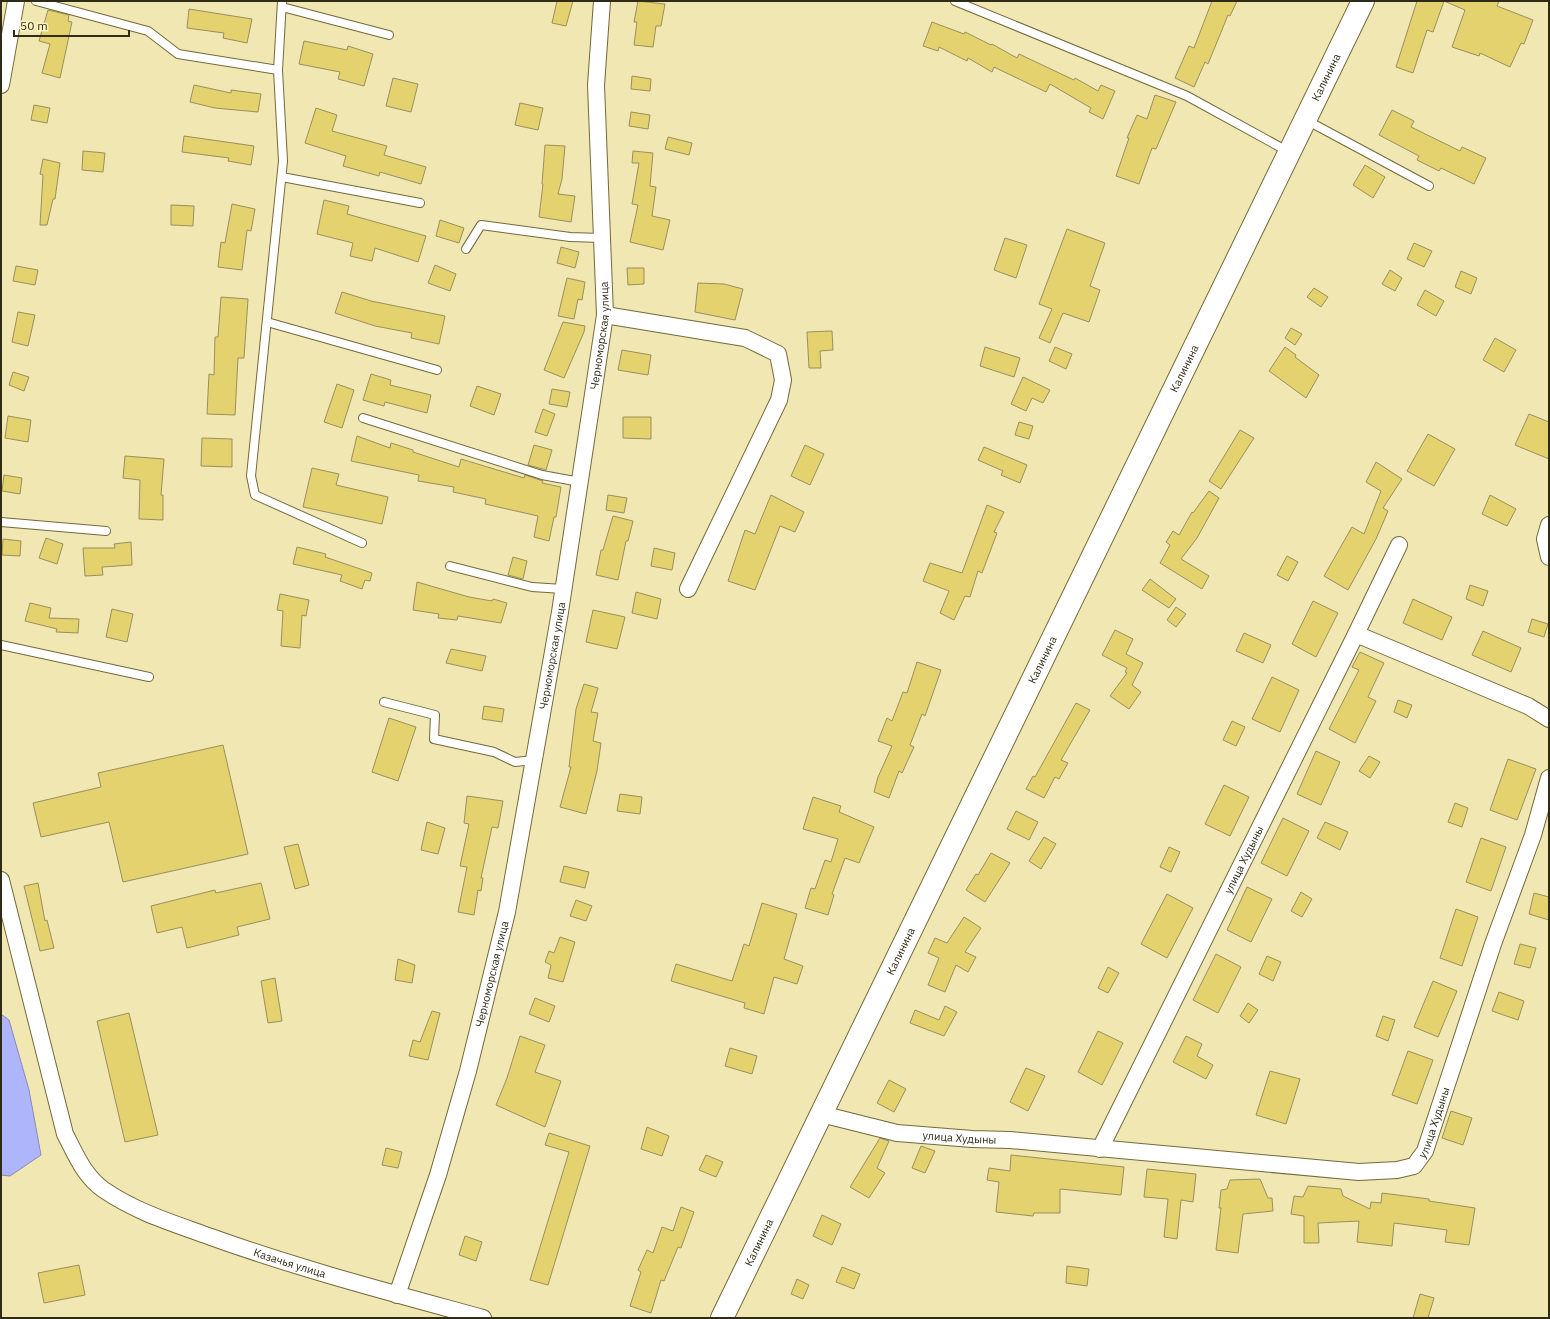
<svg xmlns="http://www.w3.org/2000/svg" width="1550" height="1319" viewBox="0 0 1550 1319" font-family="'IBM Plex Sans',sans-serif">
	<rect width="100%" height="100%" fill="#f0e7b2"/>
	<polygon fill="#aeb5fa" stroke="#888cb6" points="1,1014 9,1020 29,1090 41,1155 10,1176 1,1175"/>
	<g fill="#e4d26f" stroke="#99905e">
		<polygon points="557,1 573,1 566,26 552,23"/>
		<polygon points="638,1 665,4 661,26 656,26 653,47 634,45 637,22 634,22"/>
		<polygon points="1212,1 1237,1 1230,16 1228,15 1208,64 1205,62 1194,87 1175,78 1189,46 1194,48"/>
		<polygon points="1417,1 1499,1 1497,6 1533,20 1524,44 1521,43 1510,67 1480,53 1479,56 1452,47 1465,10 1444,1 1433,32 1427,30 1413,73 1396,67"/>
		<polygon points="189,9 252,19 247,43 223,38 224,33 187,28"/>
		<polygon points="48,10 69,15 68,21 72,22 60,78 42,73 50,44 39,41"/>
		<polygon points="932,22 964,34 965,32 991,45 992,44 1017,58 1019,54 1074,80 1075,78 1098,91 1101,85 1115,91 1103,119 1089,112 1091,108 1050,84 1046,92 994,67 992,72 968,58 967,61 939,47 938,51 923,46"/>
		<polygon points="304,41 347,50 348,46 373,54 364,86 338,79 340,72 299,64"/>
		<polygon points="632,76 651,79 650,91 631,89"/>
		<polygon points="393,78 418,84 411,112 386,106"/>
		<polygon points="194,85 231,93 231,90 261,94 258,112 215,108 190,102"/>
		<polygon points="1155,95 1176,102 1156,149 1152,148 1139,184 1116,176 1129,138 1127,138 1137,115 1147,119"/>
		<polygon points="520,103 543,108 538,130 515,125"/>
		<polygon points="34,105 50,108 47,123 31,120"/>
		<polygon points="316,108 337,115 332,131 387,146 384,155 426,167 421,184 380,172 379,176 343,166 346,156 305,143"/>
		<polygon points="1392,110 1414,121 1411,127 1460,151 1462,147 1486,158 1474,184 1441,168 1439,171 1417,160 1419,156 1379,135"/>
		<polygon points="631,112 650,115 648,129 629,126"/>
		<polygon points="184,136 254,146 251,165 228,161 229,158 182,152"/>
		<polygon points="668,137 692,143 689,155 665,149"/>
		<polygon points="545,145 565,146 562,179 558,194 575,196 571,222 539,217 543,184 542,184"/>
		<polygon points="83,151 105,153 103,172 82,170"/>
		<polygon points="633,151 653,153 650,186 656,187 652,216 670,220 663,250 630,242 638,205 632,204 639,163 632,163"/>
		<polygon points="43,159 60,163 55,199 53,199 47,225 40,225 43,175 40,174"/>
		<polygon points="1365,165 1385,177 1373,198 1353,185"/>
		<polygon points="324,200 349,206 347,214 426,236 418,262 375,248 372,261 350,256 353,243 317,234"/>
		<polygon points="232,204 255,209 251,231 247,230 242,270 218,267 221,242 225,243"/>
		<polygon points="171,205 194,206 193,226 171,225"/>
		<polygon points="440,220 464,228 459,243 436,236"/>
		<polygon points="1067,229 1105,243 1090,286 1100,290 1089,322 1063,313 1050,343 1039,338 1052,309 1039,304"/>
		<polygon points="1005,238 1027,245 1016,278 994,270"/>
		<polygon points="1414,243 1432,251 1424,267 1407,259"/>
		<polygon points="561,247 579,252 575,268 557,263"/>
		<polygon points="435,265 456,274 450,291 428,283"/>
		<polygon points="16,266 38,270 35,285 13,281"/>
		<polygon points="627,268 644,268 644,284 628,285"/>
		<polygon points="1390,270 1402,278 1395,291 1382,284"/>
		<polygon points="1461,271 1477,278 1471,294 1455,287"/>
		<polygon points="567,278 585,282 582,300 578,299 574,319 558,316"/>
		<polygon points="698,283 724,284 743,289 735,320 695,312"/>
		<polygon points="1314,288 1328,297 1321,307 1307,297"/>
		<polygon points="1425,290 1444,301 1436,316 1417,305"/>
		<polygon points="342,292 371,301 445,316 439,344 411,338 412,333 375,326 335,313"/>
		<polygon points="221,297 248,299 244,358 238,358 235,415 207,414 209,374 214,375 215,337 218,337"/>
		<polygon points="18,312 35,315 28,346 12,342"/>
		<polygon points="563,322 585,326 584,332 564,378 544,370"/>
		<polygon points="1291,328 1302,334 1295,345 1285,338"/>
		<polygon points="832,331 833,350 820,351 821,368 809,368 807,332"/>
		<polygon points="1495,338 1516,350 1504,372 1483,360"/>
		<polygon points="985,347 1020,358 1014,377 980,366"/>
		<polygon points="1055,347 1072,354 1066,369 1049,361"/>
		<polygon points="1285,347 1296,355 1295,357 1319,375 1306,398 1269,371"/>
		<polygon points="622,350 651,355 648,375 618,370"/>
		<polygon points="13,372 29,377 24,391 9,385"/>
		<polygon points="371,374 391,380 390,385 431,395 427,413 385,402 384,406 363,400"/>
		<polygon points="1023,377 1050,390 1043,403 1032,398 1026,411 1011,404"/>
		<polygon points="337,384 354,390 342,428 324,422"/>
		<polygon points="477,386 501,394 494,415 470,406"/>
		<polygon points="552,389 570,392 567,407 549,404"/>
		<polygon points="543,409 555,414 547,436 535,432"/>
		<polygon points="1529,414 1549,422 1549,459 1515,445"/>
		<polygon points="8,416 31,420 28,442 5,438"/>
		<polygon points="623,417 651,417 651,439 623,438"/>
		<polygon points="1019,422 1033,426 1029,439 1015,435"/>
		<polygon points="1240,430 1254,438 1221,489 1209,481"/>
		<polygon points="1428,434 1455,449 1434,486 1407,471"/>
		<polygon points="357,436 390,448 391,443 413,450 413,452 459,467 461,459 524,478 525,475 543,481 542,483 561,487 556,517 554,517 549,541 534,537 538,516 485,504 486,499 453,492 454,487 418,481 419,475 351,461"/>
		<polygon points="202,438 232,439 232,467 201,466"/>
		<polygon points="534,445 552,450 546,470 528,465"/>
		<polygon points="805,445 824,454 810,485 791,476"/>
		<polygon points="984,447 1027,465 1020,483 1001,475 1003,471 978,460"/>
		<polygon points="125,456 164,459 161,495 163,495 163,520 139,519 140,480 123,478"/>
		<polygon points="1376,462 1402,479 1383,508 1388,511 1376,539 1348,590 1324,576 1352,527 1364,534 1381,491 1366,482"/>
		<polygon points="312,468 339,474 336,485 388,497 382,524 303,507"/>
		<polygon points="4,475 22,478 20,494 2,491"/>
		<polygon points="1209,491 1219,498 1197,538 1181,559 1209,576 1202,589 1160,563 1170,545 1166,542 1173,531 1179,535 1192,512 1193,513"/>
		<polygon points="608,495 627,498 624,513 606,510"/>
		<polygon points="771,495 804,512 795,532 780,526 755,590 728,581 745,530 755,534"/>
		<polygon points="1490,495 1516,509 1507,526 1482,514"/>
		<polygon points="987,505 1004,512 994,532 997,533 982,573 978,571 970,597 965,596 954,620 940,613 949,591 923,581 930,563 962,573"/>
		<polygon points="613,516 633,521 628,541 626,541 618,580 596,575 601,550 603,550"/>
		<polygon points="46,538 63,544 57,564 39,558"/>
		<polygon points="3,539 21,541 20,556 2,555"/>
		<polygon points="131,542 132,565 102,567 103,575 85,576 83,548 115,548 114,544"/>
		<polygon points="297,547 326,554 325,557 372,573 370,581 365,580 362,589 340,581 342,575 293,564"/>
		<polygon points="654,548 675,553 672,570 651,566"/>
		<polygon points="1287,556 1298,562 1288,581 1277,575"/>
		<polygon points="513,557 527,561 523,579 508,575"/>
		<polygon points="1150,579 1176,599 1169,608 1142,590"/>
		<polygon points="417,582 469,597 492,601 493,599 507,603 501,623 458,616 457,620 438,618 439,614 413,610"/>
		<polygon points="1470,585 1488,591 1483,606 1466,599"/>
		<polygon points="636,592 661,599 657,619 632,613"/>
		<polygon points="280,594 309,600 306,616 302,615 300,648 281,646 283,611 277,610"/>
		<polygon points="1413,599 1452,617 1442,640 1403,623"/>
		<polygon points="1313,601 1338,613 1316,657 1292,644"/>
		<polygon points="30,603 51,608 49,618 79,619 78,633 56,632 57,629 25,621"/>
		<polygon points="1176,607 1186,614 1176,627 1167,620"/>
		<polygon points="112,609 133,614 127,642 106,637"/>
		<polygon points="593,610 625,617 617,649 586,642"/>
		<polygon points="1532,619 1548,624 1544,637 1528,632"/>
		<polygon points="1115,630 1133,639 1126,654 1143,663 1132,685 1141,692 1129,709 1110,696 1127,673 1125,672 1127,668 1102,655"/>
		<polygon points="1483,631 1521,648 1511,672 1472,655"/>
		<polygon points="1244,633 1271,645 1263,663 1236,651"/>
		<polygon points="451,649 486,656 482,671 446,663"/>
		<polygon points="1360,652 1384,663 1368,697 1376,701 1355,743 1329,729 1359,670 1352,667"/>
		<polygon points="917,662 941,670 925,716 922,714 910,745 914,747 902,773 899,771 889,798 874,792 878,777 892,746 878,741 887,718 892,721 903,692 907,693"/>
		<polygon points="1272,677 1299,690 1280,732 1252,719"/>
		<polygon points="584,684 598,688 591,712 598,713 593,741 601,743 597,771 586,814 560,807 571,767 569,767 576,709"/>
		<polygon points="1398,700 1412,705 1407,718 1394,712"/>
		<polygon points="1076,703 1090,710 1061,760 1068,763 1059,779 1055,777 1044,798 1026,789 1033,776 1035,777"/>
		<polygon points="484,706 504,709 502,722 482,719"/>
		<polygon points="389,718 416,727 398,781 372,772"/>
		<polygon points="1232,721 1245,727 1236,746 1223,740"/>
		<polygon points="223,745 248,854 123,882 109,822 41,837 33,803 101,787 98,773"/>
		<polygon points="1316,751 1340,762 1321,805 1297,794"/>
		<polygon points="1369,756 1380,762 1370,778 1359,771"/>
		<polygon points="1508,759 1536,769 1517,820 1490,810"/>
		<polygon points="1224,785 1249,797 1230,836 1205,824"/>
		<polygon points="620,794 642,797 640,814 617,811"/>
		<polygon points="467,796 503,801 498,828 492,827 481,878 483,878 481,891 478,890 474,915 458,912 467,867 460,866 469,824 464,823"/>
		<polygon points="813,797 841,806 839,812 874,827 859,863 845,858 832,894 834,895 828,915 805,908 811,888 815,889 825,860 831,862 838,839 803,829"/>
		<polygon points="1455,803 1468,808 1462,827 1448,822"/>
		<polygon points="1016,811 1038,822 1029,840 1007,829"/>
		<polygon points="1283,818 1309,831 1287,876 1261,863"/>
		<polygon points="427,822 445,828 438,854 421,850"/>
		<polygon points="1325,822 1348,832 1340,850 1317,838"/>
		<polygon points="1044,837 1056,844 1041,869 1029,861"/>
		<polygon points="1481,838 1506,847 1491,891 1466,882"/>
		<polygon points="298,844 309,885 295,889 284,847"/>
		<polygon points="1169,847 1180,852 1171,872 1160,867"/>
		<polygon points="991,853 1010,863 985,902 966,890 976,874 978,875"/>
		<polygon points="564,866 589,872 585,888 560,882"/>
		<polygon points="38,883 45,921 47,920 54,948 40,951 24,886"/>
		<polygon points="261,883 270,919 237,927 239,935 187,948 182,927 157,933 151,906 215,890 216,893"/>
		<polygon points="1247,887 1272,899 1251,942 1227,930"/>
		<polygon points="1301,892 1312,899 1302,917 1291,911"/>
		<polygon points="1534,893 1549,897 1549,920 1529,914"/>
		<polygon points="1167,894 1193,908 1167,958 1141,944"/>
		<polygon points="576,900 592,906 586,921 570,916"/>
		<polygon points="762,903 797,914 784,959 803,966 797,984 774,977 764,1014 744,1008 745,1003 671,981 676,964 732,981 744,944 749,946"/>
		<polygon points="1456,909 1478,917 1462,966 1440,958"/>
		<polygon points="964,917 981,928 965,952 976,957 968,972 956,965 945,992 928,985 939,958 928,953 935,938 947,943"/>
		<polygon points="560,937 575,942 563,982 548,978 551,965 545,962 549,951 554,953"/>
		<polygon points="1520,944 1536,948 1530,968 1514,964"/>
		<polygon points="1216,954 1241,967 1218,1013 1193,1000"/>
		<polygon points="1267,956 1281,962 1273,981 1259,974"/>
		<polygon points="398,959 415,965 412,983 395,980"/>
		<polygon points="1108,967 1119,973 1108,993 1098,988"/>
		<polygon points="275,978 282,1021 268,1023 261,981"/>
		<polygon points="1433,981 1457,991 1438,1037 1414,1027"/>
		<polygon points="1499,992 1524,1001 1518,1020 1492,1011"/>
		<polygon points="535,998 555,1006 549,1022 529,1014"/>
		<polygon points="1248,1003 1258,1010 1249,1023 1240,1016"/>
		<polygon points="945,1006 957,1012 944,1036 910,1023 915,1010 939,1020"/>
		<polygon points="432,1011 440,1013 428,1060 409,1056 413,1040 420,1042"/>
		<polygon points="129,1013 158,1135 125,1142 97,1021"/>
		<polygon points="1383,1016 1395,1020 1388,1041 1376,1036"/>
		<polygon points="1098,1031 1123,1043 1102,1085 1078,1072"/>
		<polygon points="520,1036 545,1045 535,1072 561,1081 545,1127 496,1105 507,1078"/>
		<polygon points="1186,1036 1202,1044 1197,1056 1213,1065 1206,1079 1173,1062"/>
		<polygon points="730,1048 757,1056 752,1074 725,1066"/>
		<polygon points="1408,1051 1433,1060 1417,1104 1392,1095"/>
		<polygon points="1026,1068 1045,1076 1028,1111 1010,1102"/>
		<polygon points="1270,1071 1300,1079 1286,1124 1256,1115"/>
		<polygon points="889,1080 906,1089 894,1112 877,1103"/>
		<polygon points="1451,1111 1472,1118 1463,1145 1442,1138"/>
		<polygon points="647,1127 669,1136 662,1156 641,1149"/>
		<polygon points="549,1133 590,1146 548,1285 530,1280 569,1152 545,1145"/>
		<polygon points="880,1138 889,1141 877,1168 885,1173 869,1198 850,1187"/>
		<polygon points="921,1146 935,1151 925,1173 912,1168"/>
		<polygon points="386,1148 402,1152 398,1168 382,1165"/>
		<polygon points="706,1155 723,1162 716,1177 699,1170"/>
		<polygon points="1011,1155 1124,1167 1121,1195 1060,1189 1060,1213 1034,1213 1033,1216 996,1212 999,1182 987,1180 989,1168 1010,1171"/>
		<polygon points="1147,1169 1196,1174 1193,1202 1181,1200 1177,1239 1164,1237 1168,1199 1144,1197"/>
		<polygon points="1260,1179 1268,1198 1272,1198 1273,1211 1243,1214 1238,1253 1216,1250 1221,1208 1219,1208 1221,1190 1227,1189 1230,1180"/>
		<polygon points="1308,1186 1341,1189 1343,1196 1370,1209 1371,1202 1381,1203 1382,1193 1429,1199 1429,1201 1475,1208 1469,1245 1445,1242 1447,1230 1394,1223 1392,1246 1357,1242 1359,1221 1318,1223 1319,1243 1304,1243 1304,1216 1291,1214 1294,1196 1303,1197"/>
		<polygon points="681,1207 694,1212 681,1248 678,1247 664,1281 661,1280 651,1313 630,1306 641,1272 638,1270 647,1250 653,1253 662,1227 673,1231"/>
		<polygon points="822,1215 841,1224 832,1245 813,1236"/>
		<polygon points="465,1236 482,1242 476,1261 459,1255"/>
		<polygon points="79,1265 85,1295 44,1303 38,1273"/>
		<polygon points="1067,1266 1089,1269 1087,1286 1066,1283"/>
		<polygon points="842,1267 860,1274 854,1289 836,1282"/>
		<polygon points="797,1279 809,1285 803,1299 791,1294"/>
		<polygon points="1420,1294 1434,1298 1428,1318 1413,1318"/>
	</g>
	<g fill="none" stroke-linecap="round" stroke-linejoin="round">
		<defs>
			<g id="lane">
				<polyline points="36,1 148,31 178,54 278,70"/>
				<polyline points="282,1 278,70 283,161 251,476 255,495 362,543"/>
				<polyline points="955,1 1187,96 1289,152"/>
				<polyline points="282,7 389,35"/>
				<polyline points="1306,120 1429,186"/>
				<polyline points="282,177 420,203"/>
				<polyline points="466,249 481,225 570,237 602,238"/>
				<polyline points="267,322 437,370"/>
				<polyline points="363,418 542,475 580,482"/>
				<polyline points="1,522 106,531"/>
				<polyline points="450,566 532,587 563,589"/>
				<polyline points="1,645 149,677"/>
				<polyline points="384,702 435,715 434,739 494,752 515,762 534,760"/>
			</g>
			<g id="street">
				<polyline points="1,85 16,1"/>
				<polyline points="605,315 745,338 778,354 783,380 779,400 688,589"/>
				<polyline points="1549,525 1545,539 1549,557"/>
				<polyline points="1356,634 1528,706 1549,719"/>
				<path id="s1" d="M1 880 65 1134C76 1155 84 1176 104 1190 138 1213 173 1223 211 1237 300 1269 392 1293 483 1318"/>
				<path id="s2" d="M821 1114 897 1133 972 1139 1010 1140 1359 1172 1397 1170 1414 1166 1425 1151 1493 944 1533 835 1549 778"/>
				<path id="s3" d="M1100 1149 1356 634 1399 545"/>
				<path id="s4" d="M397 1295 438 1175 468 1071 507 912 560 612 605 315 596 85 602 1"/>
			</g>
			<g id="secondary">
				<path id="s5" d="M722 1318 1363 1"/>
			</g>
		</defs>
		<use href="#lane" stroke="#736a39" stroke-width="10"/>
		<use href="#street" stroke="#736a39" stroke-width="18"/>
		<use href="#secondary" stroke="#736a39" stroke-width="24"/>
		<use href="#lane" stroke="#fff" stroke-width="8"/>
		<use href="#street" stroke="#fff" stroke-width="16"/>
		<use href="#secondary" stroke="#fff" stroke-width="22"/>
	</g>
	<g text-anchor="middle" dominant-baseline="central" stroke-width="3" stroke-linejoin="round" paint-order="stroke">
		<g font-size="11" fill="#2f2b16" stroke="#fdf4bf">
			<text stroke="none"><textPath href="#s5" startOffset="1380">Калинина</textPath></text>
			<text stroke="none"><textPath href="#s4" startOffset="983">Черноморская улица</textPath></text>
			<text stroke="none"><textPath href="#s5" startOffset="1056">Калинина</textPath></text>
			<text stroke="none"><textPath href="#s4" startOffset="659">Черноморская улица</textPath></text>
			<text stroke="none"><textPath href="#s5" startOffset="732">Калинина</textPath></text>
			<text stroke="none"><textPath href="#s3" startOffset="323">улица Худыны</textPath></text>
			<text stroke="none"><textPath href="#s5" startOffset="408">Калинина</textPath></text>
			<text stroke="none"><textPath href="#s4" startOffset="335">Черноморская улица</textPath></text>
			<text stroke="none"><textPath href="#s2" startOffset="646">улица Худыны</textPath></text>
			<text stroke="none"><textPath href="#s2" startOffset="141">улица Худыны</textPath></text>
			<text stroke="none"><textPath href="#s5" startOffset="84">Калинина</textPath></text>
			<text stroke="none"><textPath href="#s1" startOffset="531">Казачья улица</textPath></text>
		</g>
	</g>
	<rect width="1550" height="1319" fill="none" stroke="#2f2b16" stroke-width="4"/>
	<path d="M14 30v6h115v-6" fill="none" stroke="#2f2b16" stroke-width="2"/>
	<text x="20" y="30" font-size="12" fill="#2f2b16" stroke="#fdf4bf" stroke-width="3" paint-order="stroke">50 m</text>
</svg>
